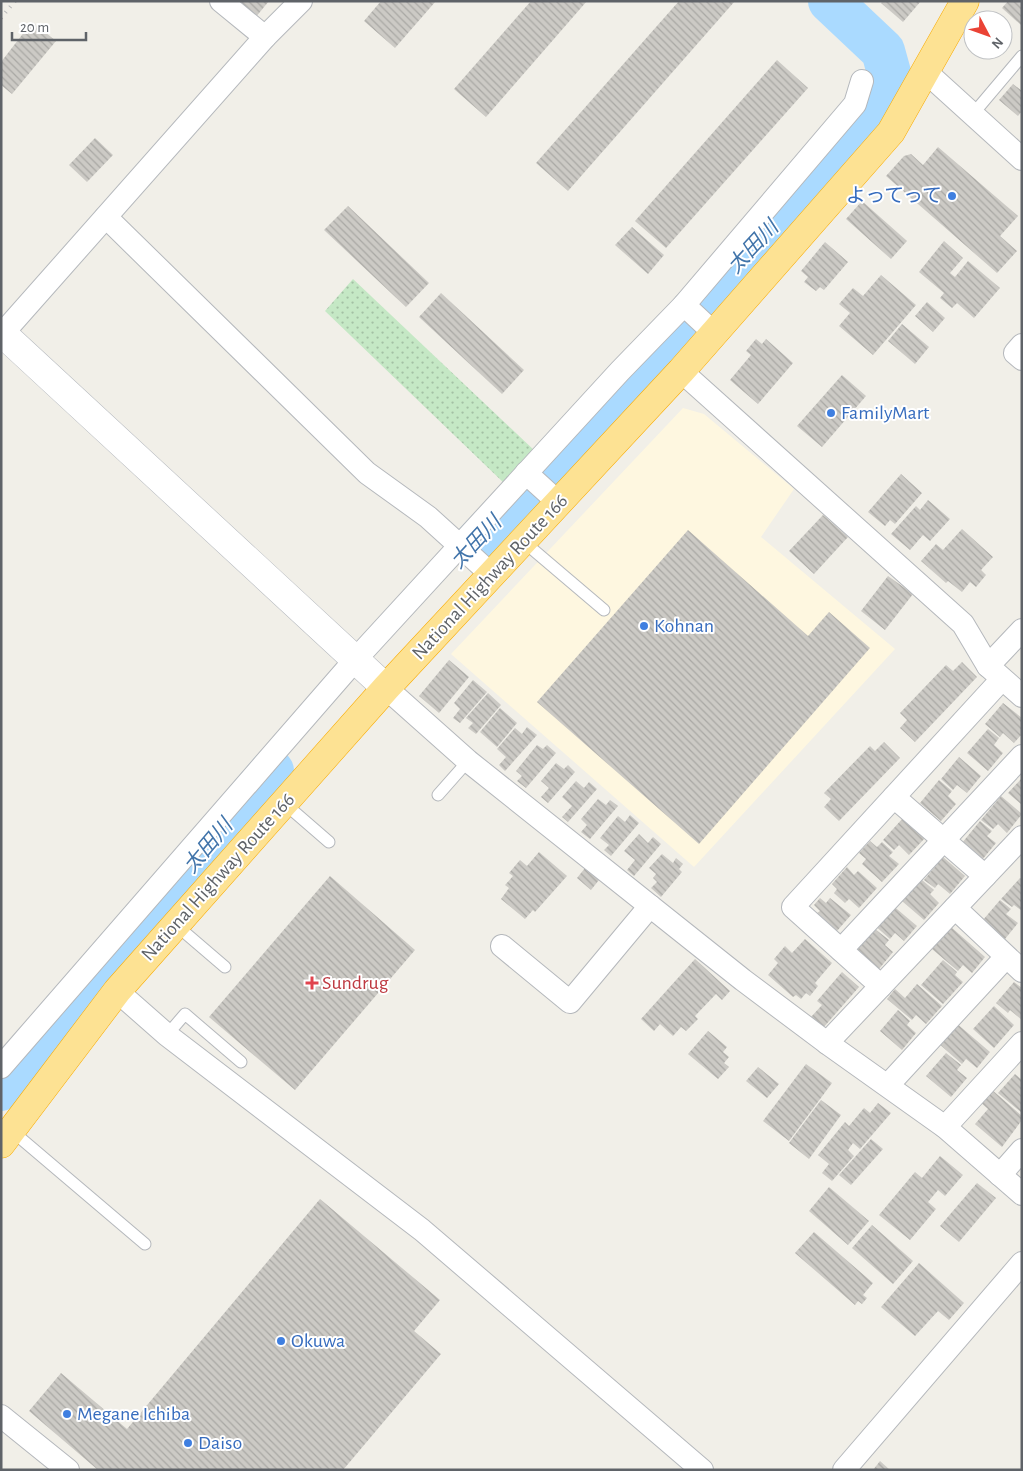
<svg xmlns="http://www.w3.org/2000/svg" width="1023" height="1471" viewBox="0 0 1023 1471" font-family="'Alegreya Sans','Noto Sans JP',sans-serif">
	<defs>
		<pattern id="grass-dots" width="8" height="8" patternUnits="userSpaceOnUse" patternTransform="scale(1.25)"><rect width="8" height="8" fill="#c5e8c5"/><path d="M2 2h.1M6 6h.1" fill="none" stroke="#a3c0a4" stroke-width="1.8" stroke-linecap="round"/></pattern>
		<pattern id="building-back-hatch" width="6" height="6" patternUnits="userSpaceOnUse" patternTransform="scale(1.25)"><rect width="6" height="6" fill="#cccac5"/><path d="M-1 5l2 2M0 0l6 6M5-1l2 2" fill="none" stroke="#a9a8a4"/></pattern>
	</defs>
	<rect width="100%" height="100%" fill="#f1efe8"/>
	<polygon fill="#fef7e0" points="683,408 704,414 794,489 761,537 895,649 694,867 451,654"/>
	<polygon fill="url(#grass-dots)" points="353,279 536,452 506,485 325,311"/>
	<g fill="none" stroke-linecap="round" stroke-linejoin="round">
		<g stroke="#aadaff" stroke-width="44">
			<polyline points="477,542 663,346 853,141 891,80 883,51 830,1"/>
			<polyline points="1,1089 272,771"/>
		</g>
	</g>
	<g fill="url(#building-back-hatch)">
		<polygon points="225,1 269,1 251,23"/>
		<polygon points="381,1 436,1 395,48 364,21"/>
		<polygon points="531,1 587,1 486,117 454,89"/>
		<polygon points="679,1 735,1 568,191 536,163"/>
		<polygon points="883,1 921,1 903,22 881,3"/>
		<polygon points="1008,1 1022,1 1022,26 1002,8"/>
		<polygon points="32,22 56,41 12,94 1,85 1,62"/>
		<polygon points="1003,29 1012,37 1003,47"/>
		<polygon points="777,60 808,88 666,248 635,221"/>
		<polygon points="1013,84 1022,91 1022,111 1018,116 999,100"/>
		<polygon points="95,138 113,155 87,182 69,165"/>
		<polygon points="938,147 1018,216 1000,236 1017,251 997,273 886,176 904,156 911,154 923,165"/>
		<polygon points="862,201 907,241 891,259 846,219"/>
		<polygon points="348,206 429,283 406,307 324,230"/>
		<polygon points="632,227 664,255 648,274 615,245"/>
		<polygon points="944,241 963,258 950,273 955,277 968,261 1000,288 974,318 957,303 952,308 940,298 944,293 919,272"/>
		<polygon points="825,242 848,262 824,290 820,287 816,291 804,282 808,277 801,271"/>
		<polygon points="881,275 916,305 873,355 839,326 850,313 839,304 853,288 863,296"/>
		<polygon points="441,293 524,370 502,394 419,317"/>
		<polygon points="927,302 945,318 933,332 915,316"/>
		<polygon points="902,324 929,347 915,364 888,341"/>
		<polygon points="756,339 762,344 766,339 793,363 758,404 730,380 751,355 746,351"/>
		<polygon points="842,375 866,396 822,447 797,426"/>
		<polygon points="901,474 922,493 895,524 890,520 885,526 868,512"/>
		<polygon points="928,500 950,519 930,541 923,535 910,550 891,534 916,506 920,510"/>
		<polygon points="823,515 848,537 814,574 789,551"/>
		<polygon points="962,529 993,557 981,570 986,575 976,587 970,582 962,592 948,581 946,583 921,561 936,544 943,550"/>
		<polygon points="688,530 808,636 829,612 870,648 699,844 537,702"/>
		<polygon points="888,576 913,594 885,630 861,611"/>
		<polygon points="449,660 469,677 439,713 419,696"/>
		<polygon points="962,662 977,677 915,742 900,728 907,720 900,713 946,665 953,671"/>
		<polygon points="473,680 487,692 460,723 453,718 460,709 454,703"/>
		<polygon points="488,693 501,705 476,734 468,728 473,723 466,718"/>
		<polygon points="1003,703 1022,718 1022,734 1014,743 1003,733 1000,737 985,724"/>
		<polygon points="500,708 517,723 497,747 480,732"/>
		<polygon points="527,727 537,735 505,771 499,765 506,757 497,749 515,728 522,734"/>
		<polygon points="988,729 999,738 994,745 1003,753 988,771 967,753"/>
		<polygon points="884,742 900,758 839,821 824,807 831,799 824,793 870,746 875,751"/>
		<polygon points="537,745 543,749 547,745 556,753 526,788 517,781 522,776 516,771"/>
		<polygon points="959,757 981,776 967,793 957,785 953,790 941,779"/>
		<polygon points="556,763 564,769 568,765 575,772 548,803 541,797 549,788 541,781"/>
		<polygon points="1022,778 1022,805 1008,793"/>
		<polygon points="939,780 952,791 948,796 956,804 941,821 920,803"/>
		<polygon points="576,781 584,788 589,782 597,789 568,822 562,817 572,806 562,797"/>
		<polygon points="1001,796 1022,814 1007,833 998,824 993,829 981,820"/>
		<polygon points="598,799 606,805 610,800 618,806 590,839 581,832 587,825 581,819"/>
		<polygon points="630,815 639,823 611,856 604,850 609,845 600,838 618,816 625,822"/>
		<polygon points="903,818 925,838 909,855 899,845 894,850 883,840"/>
		<polygon points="980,821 992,831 987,836 996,843 982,860 962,843"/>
		<polygon points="639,834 648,843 653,837 661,844 634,876 627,870 635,860 624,851"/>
		<polygon points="870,841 877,847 882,842 893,852 889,856 899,864 882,882 862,864 866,859 859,853"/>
		<polygon points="539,852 567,876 535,912 533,910 525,919 501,899 509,888 505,885 513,876 509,873 520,860 527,866"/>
		<polygon points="662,854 673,863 676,858 683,864 679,869 682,872 661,897 651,888 657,882 653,878 656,874 649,868"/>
		<polygon points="943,857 965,876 950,894 938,884 935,888 924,880"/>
		<polygon points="847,867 854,875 858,871 877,888 859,908 849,899 845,903 834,893 837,889 832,884"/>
		<polygon points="585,868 599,880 591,890 577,878"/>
		<polygon points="916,875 934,890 930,894 939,903 924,920 902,901"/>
		<polygon points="330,876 415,950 295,1090 209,1017"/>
		<polygon points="1020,878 1022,880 1022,911 1014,905 1012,907 1001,899"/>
		<polygon points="820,898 826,903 830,898 851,915 837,931 817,913 820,911 814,905"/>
		<polygon points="1000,900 1011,909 1006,914 1018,923 1005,939 983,920"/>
		<polygon points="891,904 917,926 904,941 895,933 890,939 873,924"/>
		<polygon points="951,927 985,957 972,973 963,965 958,971 932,949"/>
		<polygon points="875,929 889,940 885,945 893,952 879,969 857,950"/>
		<polygon points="805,939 832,963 815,983 818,986 810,996 806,993 801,999 796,995 793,997 768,975 778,963 774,959 785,946 792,953"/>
		<polygon points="695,959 730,991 722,1000 716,994 695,1016 698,1019 686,1031 681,1027 673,1036 660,1024 654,1031 641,1019"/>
		<polygon points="943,960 957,972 955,975 963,982 943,1004 921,985"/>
		<polygon points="842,972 859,987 823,1028 811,1017 822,1005 817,1001"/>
		<polygon points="1014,982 1022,988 1022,1020 1010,1010 1008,1013 996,1003"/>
		<polygon points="917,984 942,1006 926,1024 916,1015 912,1020 887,999 895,989 905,998"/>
		<polygon points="994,1006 1014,1025 994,1048 973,1029"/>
		<polygon points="898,1010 910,1021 907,1025 916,1033 902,1050 880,1031"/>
		<polygon points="955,1022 990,1052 977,1068 966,1059 962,1064 938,1043"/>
		<polygon points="708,1031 727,1047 723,1052 729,1057 724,1063 729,1067 718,1079 688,1054"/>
		<polygon points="946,1053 961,1065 957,1070 967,1078 951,1097 926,1076"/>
		<polygon points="806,1064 832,1083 789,1141 763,1121"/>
		<polygon points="758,1067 779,1084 767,1098 746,1081"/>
		<polygon points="1015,1074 1022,1080 1022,1113 998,1093"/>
		<polygon points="991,1089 1022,1116 1022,1120 1002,1147 975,1124 988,1109 980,1102"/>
		<polygon points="821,1100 841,1115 809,1159 789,1143"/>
		<polygon points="878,1103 891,1113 860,1149 853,1143 848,1150 854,1156 832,1181 822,1173 829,1164 818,1155 845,1122 849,1126 864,1108 870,1113"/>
		<polygon points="871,1139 883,1149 851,1185 839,1175"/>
		<polygon points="940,1156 963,1175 945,1196 938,1190 928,1202 936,1209 910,1240 879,1215 915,1172 922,1178"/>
		<polygon points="977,1183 996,1198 959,1242 940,1226"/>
		<polygon points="829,1187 869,1221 848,1245 809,1211"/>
		<polygon points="320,1199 440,1300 414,1331 441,1354 343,1470 98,1470 29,1411 61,1373 127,1429"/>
		<polygon points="872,1225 913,1261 893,1284 852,1248"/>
		<polygon points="814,1232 873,1283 863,1295 867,1298 862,1304 858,1301 855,1305 795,1253"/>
		<polygon points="919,1263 964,1303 949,1320 938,1311 915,1336 881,1307"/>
		<polygon points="880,1461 890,1470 873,1470"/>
	</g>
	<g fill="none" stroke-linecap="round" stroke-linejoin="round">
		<defs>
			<g id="lane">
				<polyline points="973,114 1022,56"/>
				<polyline points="524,542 604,610"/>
				<polyline points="438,795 468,761"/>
				<polyline points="284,803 329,842"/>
				<polyline points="176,925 225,967"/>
				<polyline points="167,1035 185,1014 241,1062"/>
				<polyline points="12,1131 145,1244"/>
			</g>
			<g id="street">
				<polyline points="221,1 265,37"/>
				<polyline points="926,72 1022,159"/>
				<polyline points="106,217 367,473 428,517 492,575"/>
				<polyline points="684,305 714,333"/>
				<polyline points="3,333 265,37 301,1"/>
				<polyline points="1022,345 1015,353 1022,359"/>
				<polyline points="681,371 963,624 988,666 1022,696"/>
				<polyline points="526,473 559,503"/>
				<polyline points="988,666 1022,630"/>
				<polyline points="386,688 468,761 743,980 827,1043 945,1127 1022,1194"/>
				<polyline points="894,797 985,876"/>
				<polyline points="955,908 1022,971"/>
				<polyline points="502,946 570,1002 650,906"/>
				<polyline points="841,950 1022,756"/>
				<polyline points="881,986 793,907 1002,679"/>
				<polyline points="117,991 167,1035 422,1230 702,1470"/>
				<polyline points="827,1043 1022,837"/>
				<polyline points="1,1067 355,660 620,371 684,305 855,104 862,81"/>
				<polyline points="888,1085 1006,957"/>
				<polyline points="945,1127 1022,1043"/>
				<polyline points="1000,1175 1022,1150"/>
				<polyline points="1,1416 68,1470"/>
				<polyline points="844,1470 1022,1263"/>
			</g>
			<polyline id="secondary" points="1,332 386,688"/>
			<polyline id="highway" points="1,1144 117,991 386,688 681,371 891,132 965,1"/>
		</defs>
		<use href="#lane" stroke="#b5b8bc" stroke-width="13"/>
		<use href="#street" stroke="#b5b8bc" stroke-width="24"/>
		<use href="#secondary" stroke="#b6babf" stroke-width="29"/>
		<use href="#highway" stroke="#f9ab00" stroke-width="29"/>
		<use href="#lane" stroke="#fff" stroke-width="11"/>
		<use href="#street" stroke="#fff" stroke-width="22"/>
		<use href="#secondary" stroke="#fff" stroke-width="28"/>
		<use href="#highway" stroke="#fde293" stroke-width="28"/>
		<polyline stroke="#b6b7b8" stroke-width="4" stroke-dasharray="1 6" stroke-linecap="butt" points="1,18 15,1"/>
	</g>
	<g fill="#3f7fe0" stroke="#fff" stroke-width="2">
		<circle cx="952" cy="196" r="5"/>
		<circle cx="831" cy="413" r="5"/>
		<circle cx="644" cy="626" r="5"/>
		<circle cx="281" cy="1341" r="5"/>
		<circle cx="67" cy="1414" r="5"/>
		<circle cx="188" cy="1443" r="5"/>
	</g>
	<path fill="#e0444e" stroke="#fff" stroke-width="2" d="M309.5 975.5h5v5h5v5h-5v5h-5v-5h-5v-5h5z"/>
	<g text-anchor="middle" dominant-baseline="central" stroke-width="4" stroke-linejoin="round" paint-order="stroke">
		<g font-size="20" fill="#366cbe" stroke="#fff" text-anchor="start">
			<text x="942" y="196" text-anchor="end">よってって</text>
			<text x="841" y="413">FamilyMart</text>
			<text x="654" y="626">Kohnan</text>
			<text x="291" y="1341">Okuwa</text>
			<text x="77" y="1414">Megane Ichiba</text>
			<text x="198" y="1443">Daiso</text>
		</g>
		<g font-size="20" fill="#5f6368" stroke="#fff">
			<text transform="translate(490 577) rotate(-47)">National Highway Route 166</text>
			<text transform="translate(218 877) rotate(-48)">National Highway Route 166</text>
		</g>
		<g font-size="20" fill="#be3a42" stroke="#fff" text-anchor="start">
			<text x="322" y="983">Sundrug</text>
		</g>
		<g font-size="21" font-style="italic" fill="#4174aa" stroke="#fff">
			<text transform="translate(753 247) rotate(-47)">太田川</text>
			<text transform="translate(476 542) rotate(-47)">太田川</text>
			<text transform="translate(208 846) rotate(-50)">太田川</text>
		</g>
	</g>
	<rect width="1023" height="1471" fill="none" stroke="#5f6368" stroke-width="5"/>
	<g transform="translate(988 35) rotate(131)"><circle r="24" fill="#ffffff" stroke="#bfc1c3"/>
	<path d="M0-4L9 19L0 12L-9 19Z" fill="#ea4335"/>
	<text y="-8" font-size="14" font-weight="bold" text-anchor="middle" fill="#5f6368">N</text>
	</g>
	<path d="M12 32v8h74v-8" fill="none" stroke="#5f6368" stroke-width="2.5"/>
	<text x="20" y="32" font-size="15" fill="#5f6368" stroke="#ffffff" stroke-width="4" paint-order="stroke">20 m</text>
</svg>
